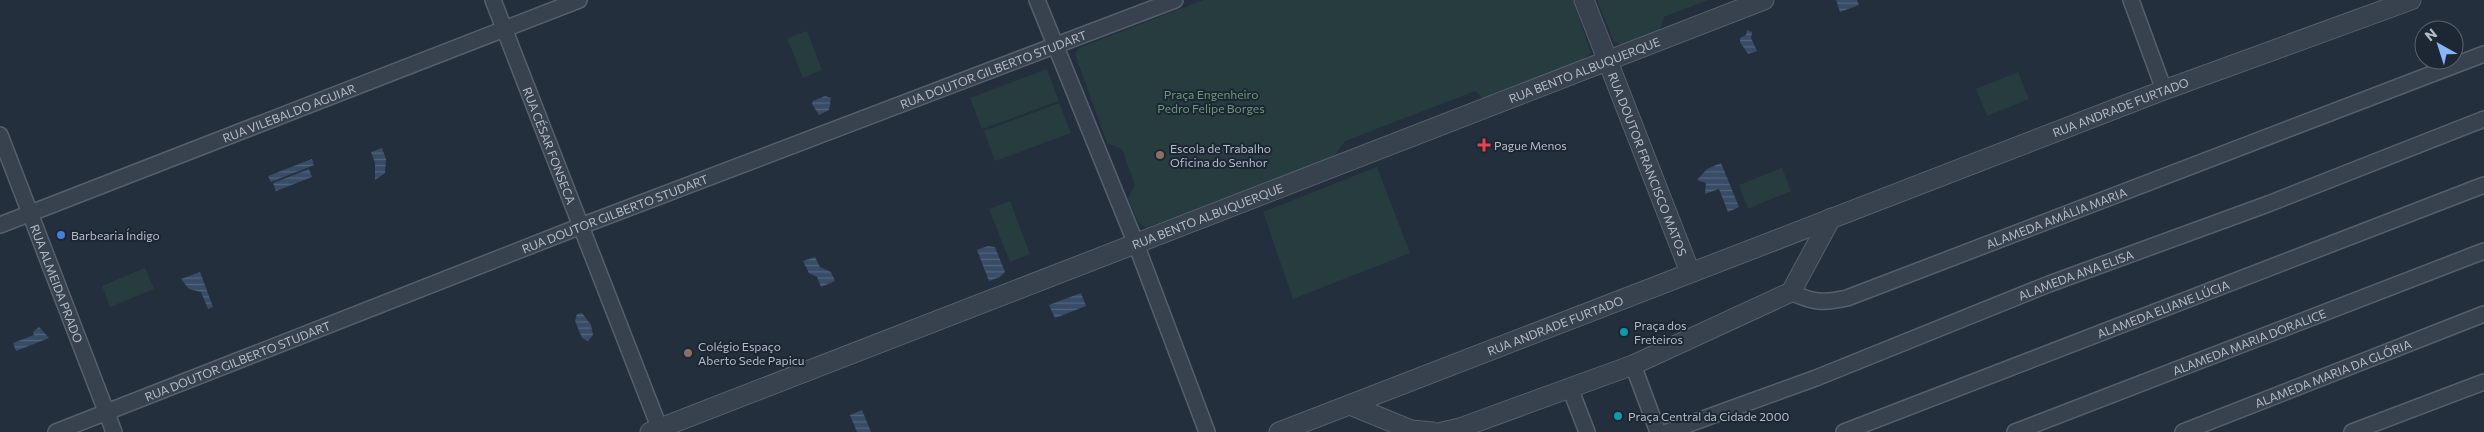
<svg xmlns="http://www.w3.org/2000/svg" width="2484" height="432" viewBox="0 0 2484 432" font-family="Commissioner,sans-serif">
	<defs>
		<pattern id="water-rules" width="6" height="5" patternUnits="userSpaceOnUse" patternTransform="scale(1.25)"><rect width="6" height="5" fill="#394c67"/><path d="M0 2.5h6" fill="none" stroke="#53647b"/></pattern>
	</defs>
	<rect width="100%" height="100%" fill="#242f3e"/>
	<g fill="#263c3f">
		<polygon points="1203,0 1573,0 1591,53 1582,61 1484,99 1475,91 1345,141 1333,158 1146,228 1138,222 1128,198 1135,185 1122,149 1107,143 1075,54 1079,48"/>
		<polygon points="1597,0 1708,0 1664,17 1660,30 1622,45 1614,42"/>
		<polygon points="807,31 822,70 803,78 787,38"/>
		<polygon points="1047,69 1059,101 982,129 970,98"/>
		<polygon points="2018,72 2029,99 1987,116 1976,89"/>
		<polygon points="1059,103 1071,133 995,161 984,131"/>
		<polygon points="1377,167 1410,253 1293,299 1263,212"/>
		<polygon points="1782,168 1791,191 1748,209 1739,185"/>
		<polygon points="1010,201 1030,254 1010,262 989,209"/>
		<polygon points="145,268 154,289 110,307 102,286"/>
	</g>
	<g fill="url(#water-rules)">
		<polygon points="1836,0 1857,0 1859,5 1840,12"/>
		<polygon points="1747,30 1752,32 1751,38 1757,51 1748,54 1740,42 1740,38 1746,35"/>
		<polygon points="825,96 831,98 829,110 819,115 812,104 813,101"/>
		<polygon points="382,148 386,159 385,173 375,180 375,163 371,152"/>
		<polygon points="312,159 314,165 271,182 268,176"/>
		<polygon points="1721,163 1739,207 1728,212 1719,189 1705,194 1706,183 1697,180 1707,169"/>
		<polygon points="309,169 312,177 276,191 273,183"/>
		<polygon points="988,246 995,247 1005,272 1000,277 989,281 977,250"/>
		<polygon points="815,257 820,267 831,272 835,281 821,287 817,277 809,273 803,261"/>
		<polygon points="200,272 213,307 208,309 201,292 189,289 181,279"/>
		<polygon points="1081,293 1086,306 1055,318 1049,305"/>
		<polygon points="582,313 591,325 593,335 588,341 582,338 575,321 577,314"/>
		<polygon points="39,327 49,338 16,351 13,343 34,335 33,332"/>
		<polygon points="862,410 871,432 857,432 850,415"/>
	</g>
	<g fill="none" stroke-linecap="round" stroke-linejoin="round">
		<defs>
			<g id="minor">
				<path id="s1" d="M493 0 661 432"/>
				<polyline points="1037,0 1136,244 1207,432"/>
				<polyline points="2131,0 2164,90"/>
				<path id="s2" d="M0 135 114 432"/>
				<path id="s3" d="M0 225 579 0"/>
				<path id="s4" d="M1791 292C1813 303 1824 303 1847 298L2484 54"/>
				<polyline points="1633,365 1658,432"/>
				<polyline points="1570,388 1587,432"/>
				<path id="s5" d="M56 432 581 226 1175 0"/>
				<path id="s6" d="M1667 432 1816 378 2049 284 2268 204 2484 119"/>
				<path id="s7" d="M1844 432 2484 185"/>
				<path id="s8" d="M2015 432 2484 251"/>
				<path id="s9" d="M2183 432 2484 314"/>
				<polyline points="2352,432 2484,382"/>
			</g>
			<g id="tertiary">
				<path id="s10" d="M1584 0 1690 272"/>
				<polyline points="1350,405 1411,430 1433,432"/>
				<path id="s11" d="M650 432 1764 0"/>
				<path id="s12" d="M1279 432 2164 90 2411 0"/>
				<polyline points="1442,432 1460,428 1633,365 1791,292 1831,218"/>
			</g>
		</defs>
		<use href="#minor" stroke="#565f6c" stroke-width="18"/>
		<use href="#tertiary" stroke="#565f6c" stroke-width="21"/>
		<use href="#minor" stroke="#38414e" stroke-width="15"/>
		<use href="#tertiary" stroke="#38414e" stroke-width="19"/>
	</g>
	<path fill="#e0444e" stroke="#1d2633" stroke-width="2" d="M1481.5 137.5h5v5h5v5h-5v5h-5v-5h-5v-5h5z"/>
	<g fill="#8d6e63" stroke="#1d2633" stroke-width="2">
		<circle cx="1160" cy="155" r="5"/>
		<circle cx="688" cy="353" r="5"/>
	</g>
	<circle fill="#3f7fe0" stroke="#1d2633" stroke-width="2" cx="61" cy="235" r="5"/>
	<g fill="#0f9aa8" stroke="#1d2633" stroke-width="2">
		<circle cx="1624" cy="332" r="5"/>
		<circle cx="1618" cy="416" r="5"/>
	</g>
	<g text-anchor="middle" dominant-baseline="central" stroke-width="4" stroke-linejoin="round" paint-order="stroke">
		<g font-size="12" fill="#b4bcc9" stroke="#1d2633">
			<text stroke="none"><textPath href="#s11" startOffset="1002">RUA BENTO ALBUQUERQUE</textPath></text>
			<text stroke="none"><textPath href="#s5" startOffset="1005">RUA DOUTOR GILBERTO STUDART</textPath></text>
			<text stroke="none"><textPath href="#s12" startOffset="902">RUA ANDRADE FURTADO</textPath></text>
			<text stroke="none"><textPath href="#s3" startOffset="310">RUA VILEBALDO AGUIAR</textPath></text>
			<text stroke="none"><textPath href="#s1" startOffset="156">RUA CÉSAR FONSECA</textPath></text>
			<text stroke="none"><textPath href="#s10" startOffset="176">RUA DOUTOR FRANCISCO MATOS</textPath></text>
			<text stroke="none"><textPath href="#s5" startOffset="600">RUA DOUTOR GILBERTO STUDART</textPath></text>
			<text stroke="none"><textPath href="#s11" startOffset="598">RUA BENTO ALBUQUERQUE</textPath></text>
			<text stroke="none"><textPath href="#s4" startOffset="282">ALAMEDA AMÁLIA MARIA</textPath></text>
			<text stroke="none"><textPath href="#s6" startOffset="438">ALAMEDA ANA ELISA</textPath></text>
			<text stroke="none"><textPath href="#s2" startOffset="159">RUA ALMEIDA PRADO</textPath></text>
			<text stroke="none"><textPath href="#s7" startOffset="342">ALAMEDA ELIANE LÚCIA</textPath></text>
			<text stroke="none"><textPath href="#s12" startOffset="296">RUA ANDRADE FURTADO</textPath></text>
			<text stroke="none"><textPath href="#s8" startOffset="251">ALAMEDA MARIA DORALICE</textPath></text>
			<text stroke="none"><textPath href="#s5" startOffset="195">RUA DOUTOR GILBERTO STUDART</textPath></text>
			<text stroke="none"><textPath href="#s9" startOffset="161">ALAMEDA MARIA DA GLÓRIA</textPath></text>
		</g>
		<g font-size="12" fill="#6b9a76" stroke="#1d2633">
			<text x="1211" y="94">Praça Engenheiro<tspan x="1211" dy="14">Pedro Felipe Borges</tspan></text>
		</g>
		<g font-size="12" fill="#b4bcc9" stroke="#1d2633" text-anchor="start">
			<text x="1494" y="145">Pague Menos</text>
			<text x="1170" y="148">Escola de Trabalho<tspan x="1170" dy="14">Oficina do Senhor</tspan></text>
			<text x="71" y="235">Barbearia Índigo</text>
			<text x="1634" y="325">Praça dos<tspan x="1634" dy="14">Freteiros</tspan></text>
			<text x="698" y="346">Colégio Espaço<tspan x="698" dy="14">Aberto Sede Papicu</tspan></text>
			<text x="1628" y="416">Praça Central da Cidade 2000</text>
		</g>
	</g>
	<g transform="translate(2439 45) rotate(321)"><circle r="24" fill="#1d2633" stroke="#59626f"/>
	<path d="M0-4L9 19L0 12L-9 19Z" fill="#8ab4f8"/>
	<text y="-8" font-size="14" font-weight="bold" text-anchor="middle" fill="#b4bcc9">N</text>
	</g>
</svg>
